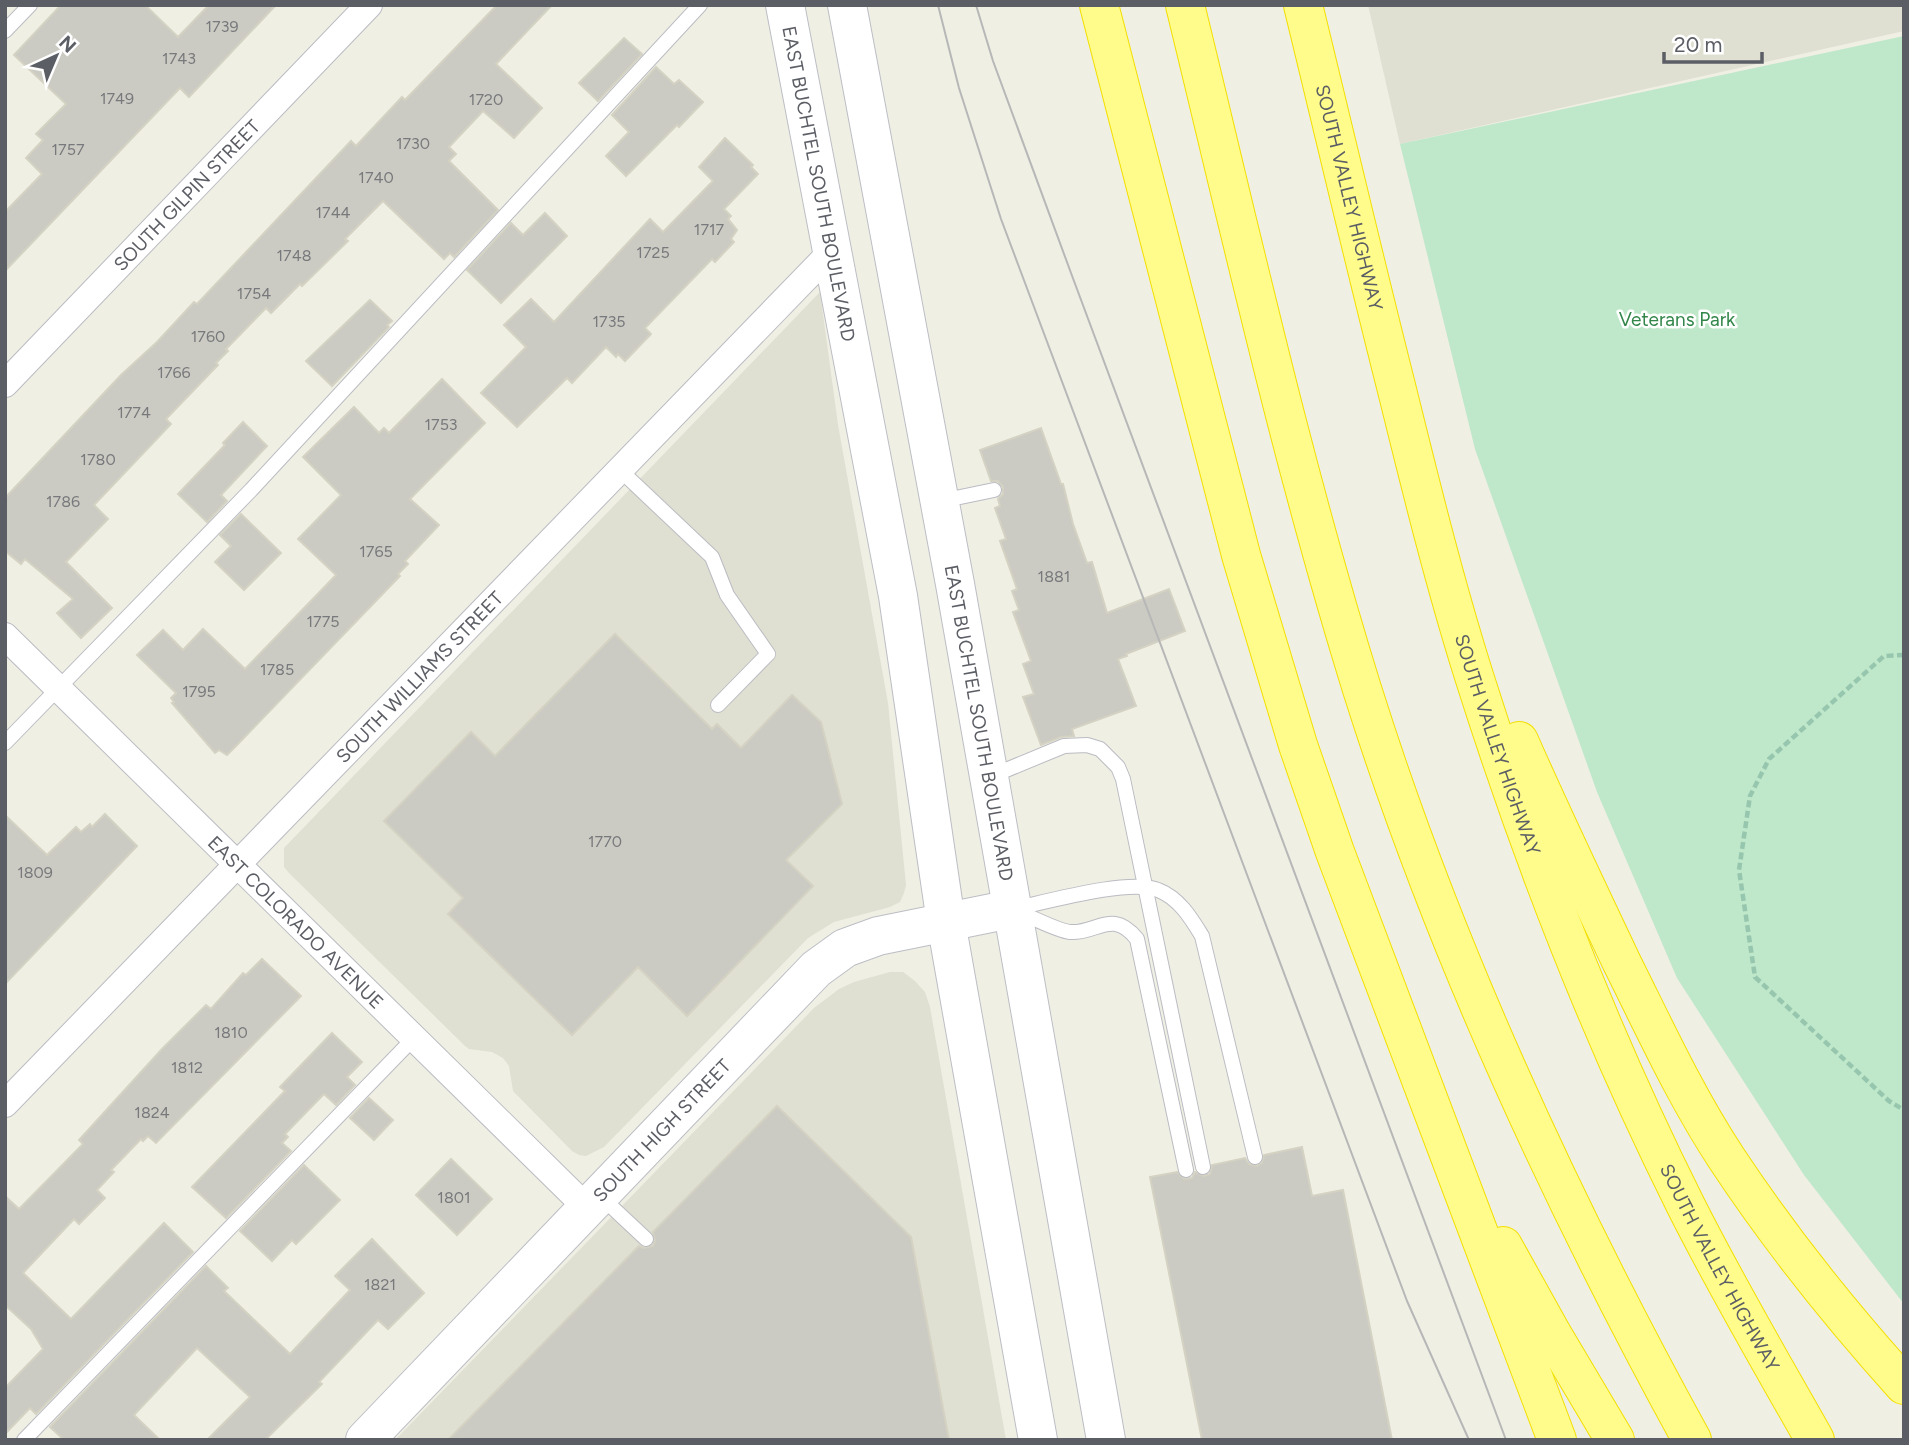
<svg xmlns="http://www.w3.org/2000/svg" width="1909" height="1445" viewBox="0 0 1909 1445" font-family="Figtree,sans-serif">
	<rect width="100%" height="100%" fill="#efefe4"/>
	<g fill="#dfdfd2">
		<polygon points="1368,5 1904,5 1904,31 1400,144"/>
		<polygon points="820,292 838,425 888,703 906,885 904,893 900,902 890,907 834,922 808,938 604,1147 586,1156 579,1155 572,1151 513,1091 509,1066 503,1058 492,1052 469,1049 465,1046 289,873 284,867 284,848"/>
		<polygon points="890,972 903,972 915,981 925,992 930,1007 1006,1440 395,1440 814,1008 839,989 854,982"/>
	</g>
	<polygon fill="#bfe7c9" points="1904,36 1904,1304 1804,1175 1677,978 1597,792 1475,449 1400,144"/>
	<g fill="#cccbc3" stroke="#d4d2c2" stroke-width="2">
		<polygon points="61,5 145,5 178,37 209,5 276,5 189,97 180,88 5,271 5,212 42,174 26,158 43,140 36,134 66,104 14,55"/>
		<polygon points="497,5 552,5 496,64 542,108 514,138 483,111 449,147 456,154 449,161 498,210 454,257 450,253 444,259 383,201 345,239 348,241 302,286 300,284 271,313 266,308 226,349 228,351 216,363 218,365 166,419 171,424 94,505 108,519 66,562 112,608 81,638 57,613 73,599 25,559 21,564 5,551 5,498 121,375 157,342 194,302 197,304 351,141 356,146 402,97 405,100"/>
		<polygon points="624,38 642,54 598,101 579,83"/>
		<polygon points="656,67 674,84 679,80 703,102 679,127 677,125 626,176 606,156 629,132 612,115"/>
		<polygon points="725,138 753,165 751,167 758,174 724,209 731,216 728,219 737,230 731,239 734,242 715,262 712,259 645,328 651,334 625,361 618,354 616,357 606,347 572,383 567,378 517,427 481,393 526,347 504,325 531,299 554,322 650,219 663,232 713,181 699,167"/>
		<polygon points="545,213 567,236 501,303 467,270 511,223 523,235"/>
		<polygon points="370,300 392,321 387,325 389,327 332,386 306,361"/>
		<polygon points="442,379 485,423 410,499 439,525 405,561 408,564 398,574 400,576 236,746 227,755 219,750 215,753 172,703 174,702 171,698 176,693 137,655 163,630 183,650 203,629 245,669 336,575 298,539 341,495 303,457 354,407 379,433 384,428 389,433"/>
		<polygon points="243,422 267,446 221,495 227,501 207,522 178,494 225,445 223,443"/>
		<polygon points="1041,428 1061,484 1063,484 1073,524 1087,563 1092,562 1107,613 1169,589 1185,631 1126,654 1127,656 1118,659 1136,706 1072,729 1074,736 1061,737 1041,745 1023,697 1034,694 1023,664 1031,661 1013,612 1019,610 1012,591 1017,589 1000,541 1006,539 995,508 1000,506 998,499 1003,494 1003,487 998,481 991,481 980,450"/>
		<polygon points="241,514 281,553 244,590 215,562 231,546 220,535"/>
		<polygon points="615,634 712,729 717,724 741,748 792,695 821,722 842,804 786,860 813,886 687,1016 638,967 572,1035 448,914 463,898 384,821 471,732 495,756"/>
		<polygon points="105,814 137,846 5,984 5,815 47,855 76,827 81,832 90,824 92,827"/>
		<polygon points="262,959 301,996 156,1143 148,1136 143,1141 141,1139 111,1170 114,1172 97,1190 105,1198 79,1224 74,1219 23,1273 71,1319 164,1223 193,1252 36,1414 30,1408 5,1434 5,1388 43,1349 31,1329 5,1305 5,1196 19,1209 83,1144 79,1140 162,1049 206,1005 211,1009 243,973 246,975"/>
		<polygon points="332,1033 362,1062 347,1077 355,1085 336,1105 324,1094 285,1134 288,1137 282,1143 291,1151 226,1218 192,1187 285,1091 280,1087"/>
		<polygon points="369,1098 393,1120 374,1140 350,1118"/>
		<polygon points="777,1106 911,1237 949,1440 448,1440 639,1246 644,1248 653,1246 655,1241 653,1232"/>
		<polygon points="1302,1147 1312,1196 1343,1190 1392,1440 1202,1440 1150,1177 1177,1172 1184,1179 1192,1178 1195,1172 1204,1176 1210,1174 1212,1165 1245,1158 1249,1164 1257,1166 1262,1163 1264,1155"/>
		<polygon points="451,1159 492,1199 457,1235 416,1195"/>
		<polygon points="304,1165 340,1200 296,1244 292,1240 272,1261 240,1231"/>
		<polygon points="372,1239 424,1293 388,1329 378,1320 319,1382 322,1384 265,1440 207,1440 250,1397 197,1348 134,1415 160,1440 64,1440 50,1427 206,1266 228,1288 224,1291 290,1354 350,1290 335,1276"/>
	</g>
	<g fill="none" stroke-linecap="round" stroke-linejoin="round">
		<defs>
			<g id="lane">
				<polyline points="5,31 30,5"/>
				<polyline points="620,470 712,557 727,595 768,654 718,705"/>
				<polyline points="941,501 994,490"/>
				<polyline points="5,743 251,490 700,5"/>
				<polyline points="989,777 1064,746 1087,745 1100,749 1118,767 1123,779 1203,1167"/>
				<path d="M1013 909C1046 902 1130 878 1158 890 1179 898 1191 918 1202 936L1255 1157"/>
				<path d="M1017 911C1029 916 1058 931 1070 932 1097 934 1112 908 1137 939L1186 1170"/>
				<polyline points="599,1195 646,1239"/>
				<polyline points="24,1440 413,1039"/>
			</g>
			<g id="street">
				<path id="s1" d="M5 384 369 5"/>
				<path id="s2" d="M5 636 586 1207"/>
				<path id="s3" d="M5 1104 833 250"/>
			</g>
			<g id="secondary">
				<path id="s4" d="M785 5 898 596 946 922 1038 1440"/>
				<path id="s5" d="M847 5 955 584 1106 1440"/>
				<path id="s6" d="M365 1440 816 969 845 948 878 936 1011 909"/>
			</g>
			<g id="highway">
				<polyline points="1099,5 1241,555 1298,745 1335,852 1557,1440"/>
				<path d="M1185 5C1241 234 1292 464 1362 689 1444 950 1560 1200 1692 1440"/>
				<path id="s7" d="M1303 5C1334 132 1364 260 1396 386 1420 483 1444 581 1474 676 1530 853 1602 1038 1685 1204 1725 1284 1771 1362 1815 1440"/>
				<path d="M1519 741C1552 816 1587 889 1622 963 1655 1029 1686 1097 1727 1159 1780 1239 1840 1314 1904 1385"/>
				<polyline points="1503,1246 1552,1334 1615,1440"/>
			</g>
		</defs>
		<use href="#lane" stroke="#bbbcc3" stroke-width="16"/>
		<use href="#street" stroke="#bbbcc3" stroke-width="28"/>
		<use href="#secondary" stroke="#bcbec5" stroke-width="40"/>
		<use href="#highway" stroke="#f3df00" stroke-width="40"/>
		<polyline stroke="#97c6af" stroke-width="4.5" stroke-dasharray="7 3.5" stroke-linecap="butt" points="1904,655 1884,656 1769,759 1750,796 1739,870 1755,977 1889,1101 1904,1110"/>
		<use href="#lane" stroke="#fff" stroke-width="14"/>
		<use href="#street" stroke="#fff" stroke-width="26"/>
		<use href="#secondary" stroke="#fff" stroke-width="38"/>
		<use href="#highway" stroke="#fffc8b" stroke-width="38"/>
		<g stroke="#b7b7b8" stroke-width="2">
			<polyline points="938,5 959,88 1001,219 1407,1301 1469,1440"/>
			<polyline points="976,5 993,61 1071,273 1506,1440"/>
		</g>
	</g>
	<g text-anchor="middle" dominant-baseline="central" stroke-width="5" stroke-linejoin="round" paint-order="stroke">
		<g font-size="16" fill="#78797c">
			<text x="222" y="26">1739</text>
			<text x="179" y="58">1743</text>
			<text x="117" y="98">1749</text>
			<text x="486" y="99">1720</text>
			<text x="413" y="143">1730</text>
			<text x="68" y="149">1757</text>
			<text x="376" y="177">1740</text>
			<text x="333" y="212">1744</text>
			<text x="709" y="229">1717</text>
			<text x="653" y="252">1725</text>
			<text x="294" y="255">1748</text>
			<text x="254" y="293">1754</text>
			<text x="609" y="321">1735</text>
			<text x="208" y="336">1760</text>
			<text x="174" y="372">1766</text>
			<text x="134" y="412">1774</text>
			<text x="441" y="424">1753</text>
			<text x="98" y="459">1780</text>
			<text x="63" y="501">1786</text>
			<text x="376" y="551">1765</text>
			<text x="1054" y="576">1881</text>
			<text x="323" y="621">1775</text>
			<text x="277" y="669">1785</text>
			<text x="199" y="691">1795</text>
			<text x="605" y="841">1770</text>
			<text x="35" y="872">1809</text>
			<text x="231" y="1032">1810</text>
			<text x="187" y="1067">1812</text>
			<text x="152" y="1112">1824</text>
			<text x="454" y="1197">1801</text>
			<text x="380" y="1284">1821</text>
		</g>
		<g font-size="19" fill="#5c5e65" stroke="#fff">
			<text stroke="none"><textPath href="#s4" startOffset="182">EAST BUCHTEL SOUTH BOULEVARD</textPath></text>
			<text stroke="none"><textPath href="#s1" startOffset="262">SOUTH GILPIN STREET</textPath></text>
			<text stroke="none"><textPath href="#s7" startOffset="198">SOUTH VALLEY HIGHWAY</textPath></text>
			<text stroke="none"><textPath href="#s3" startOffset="595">SOUTH WILLIAMS STREET</textPath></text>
			<text stroke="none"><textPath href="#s5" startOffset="730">EAST BUCHTEL SOUTH BOULEVARD</textPath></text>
			<text stroke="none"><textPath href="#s7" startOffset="765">SOUTH VALLEY HIGHWAY</textPath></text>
			<text stroke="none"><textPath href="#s2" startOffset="408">EAST COLORADO AVENUE</textPath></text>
			<text stroke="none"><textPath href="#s6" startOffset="429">SOUTH HIGH STREET</textPath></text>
			<text stroke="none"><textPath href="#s7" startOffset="1334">SOUTH VALLEY HIGHWAY</textPath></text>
		</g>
		<g font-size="19" fill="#328649" stroke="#fff">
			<text x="1677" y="319">Veterans Park</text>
		</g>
	</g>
	<rect width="1909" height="1445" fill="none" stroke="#5c5e65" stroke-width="14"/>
	<g transform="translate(56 56) rotate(44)" stroke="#ffffff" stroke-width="5" paint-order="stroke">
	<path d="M0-5L12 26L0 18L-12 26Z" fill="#5c5e65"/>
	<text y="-10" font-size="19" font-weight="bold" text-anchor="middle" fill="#5c5e65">N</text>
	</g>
	<path d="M1664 52v10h98v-10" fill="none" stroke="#5c5e65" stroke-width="3.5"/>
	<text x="1674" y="52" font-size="21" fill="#5c5e65" stroke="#ffffff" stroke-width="5" paint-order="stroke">20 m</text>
</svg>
